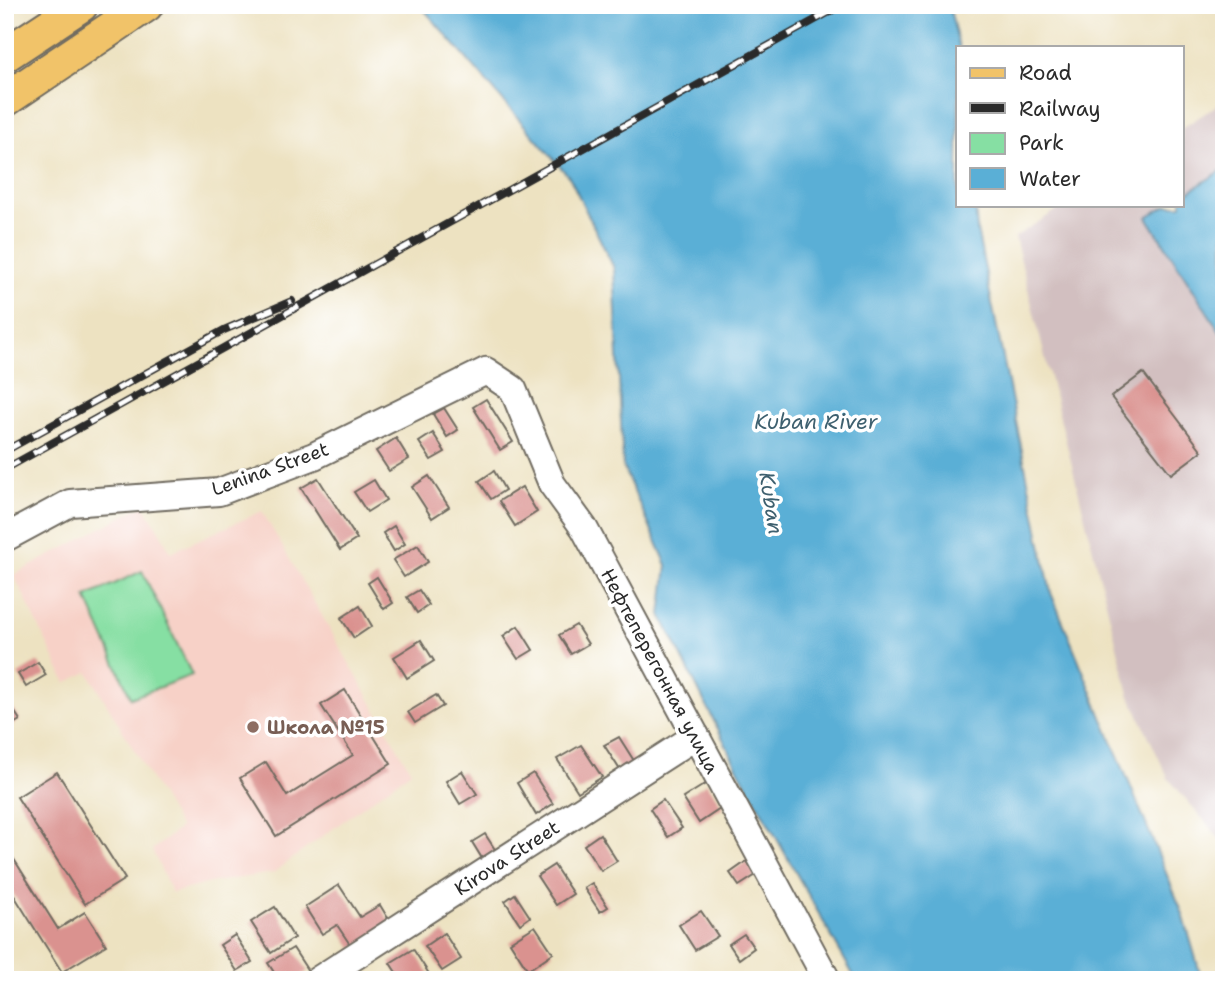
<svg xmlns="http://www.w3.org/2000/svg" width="1229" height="985" viewBox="0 0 1229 985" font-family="'Shantell Sans',sans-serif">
	<rect width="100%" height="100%" fill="#fff"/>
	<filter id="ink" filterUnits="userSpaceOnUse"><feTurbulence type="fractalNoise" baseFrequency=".0143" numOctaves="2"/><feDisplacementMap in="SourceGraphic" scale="14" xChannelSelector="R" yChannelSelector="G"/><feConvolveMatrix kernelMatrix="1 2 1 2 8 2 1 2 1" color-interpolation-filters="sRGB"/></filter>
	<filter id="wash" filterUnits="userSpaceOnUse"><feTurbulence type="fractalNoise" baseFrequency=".00686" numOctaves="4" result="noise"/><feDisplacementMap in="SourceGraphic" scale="28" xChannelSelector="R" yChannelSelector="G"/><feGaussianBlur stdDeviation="1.57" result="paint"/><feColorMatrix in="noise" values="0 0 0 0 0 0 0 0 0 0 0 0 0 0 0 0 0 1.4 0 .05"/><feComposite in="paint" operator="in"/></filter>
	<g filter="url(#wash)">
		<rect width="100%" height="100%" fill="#ede2c1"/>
		<polygon fill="#f7d1c7" points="144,505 171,552 262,511 411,771 273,873 214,882 172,893 152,850 180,828 88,672 66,683 14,575"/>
		<polygon fill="#d2bfc0" points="1224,101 1224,844 1168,778 1129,694 1015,237 1065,205 1182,205 1182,128"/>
		<polygon fill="#86dfa3" stroke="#588567" stroke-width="2" points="142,571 192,675 131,698 86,597"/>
		<g fill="#5aafd6" stroke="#426d80" stroke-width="2">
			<polygon points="420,5 949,5 959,47 958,205 975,205 977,230 1051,593 1183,914 1202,980 856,980 739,771 661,615 667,565 623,467 614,268 570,178"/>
			<polygon points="1224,169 1224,338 1147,217 1167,205 1182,205 1182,196"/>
		</g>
		<g id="blocks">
			<g fill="#da928f">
				<polygon points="1143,373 1202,451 1171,474 1111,397"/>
				<polygon points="486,399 513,442 500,450 473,407"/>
				<polygon points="444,408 458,430 447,437 433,414"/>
				<polygon points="433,433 445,452 431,460 419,442"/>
				<polygon points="396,438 409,459 389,471 376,451"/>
				<polygon points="494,471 505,490 491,499 479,481"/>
				<polygon points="429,476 449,507 432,518 412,487"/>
				<polygon points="318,478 357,539 340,550 301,488"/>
				<polygon points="374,480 386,500 367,512 354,492"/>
				<polygon points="522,487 537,512 515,526 499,501"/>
				<polygon points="394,526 405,544 394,551 383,533"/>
				<polygon points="418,545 428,562 404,577 393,560"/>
				<polygon points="377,577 393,603 384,609 368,583"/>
				<polygon points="419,590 429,605 417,613 407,597"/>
				<polygon points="360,606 372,626 354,638 341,618"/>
				<polygon points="576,625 588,644 571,654 559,635"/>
				<polygon points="518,626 533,650 518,659 503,636"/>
				<polygon points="421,640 434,661 407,678 394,657"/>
				<polygon points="38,662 46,675 26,687 18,674"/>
				<polygon points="345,690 391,764 276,836 240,778 266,762 287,796 353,755 321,705"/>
				<polygon points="436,695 443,706 415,723 408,712"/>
				<polygon points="5,697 20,720 5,729"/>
				<polygon points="619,737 636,764 622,773 604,745"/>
				<polygon points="581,745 602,777 578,792 557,759"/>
				<polygon points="462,771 477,794 460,804 446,781"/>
				<polygon points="57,772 125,879 85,904 17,797"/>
				<polygon points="533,773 553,804 536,815 517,783"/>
				<polygon points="707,783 723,807 699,823 683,798"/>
				<polygon points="663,800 682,828 668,837 650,809"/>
				<polygon points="485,834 496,851 483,860 472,842"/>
				<polygon points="600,834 617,861 601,871 584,845"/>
				<polygon points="5,845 58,929 85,912 106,945 62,972 5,881"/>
				<polygon points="747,861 756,875 739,886 730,873"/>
				<polygon points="554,865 573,894 556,905 537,876"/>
				<polygon points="592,883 608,907 600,912 584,888"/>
				<polygon points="339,885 360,917 380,905 392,925 353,949 337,925 322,934 305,907"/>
				<polygon points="515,894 530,917 520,924 505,901"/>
				<polygon points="275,907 294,938 271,953 251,922"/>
				<polygon points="701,911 718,936 695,950 679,925"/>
				<polygon points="535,926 553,953 528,970 510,942"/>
				<polygon points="444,933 461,959 442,971 425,946"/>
				<polygon points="744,934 754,948 739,959 729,944"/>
				<polygon points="235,935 252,962 237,971 220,945"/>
				<polygon points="293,948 308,971 295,980 279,980 268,963"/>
				<polygon points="413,949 433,980 401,980 390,963"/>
			</g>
		</g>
	</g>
	<g filter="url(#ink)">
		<use href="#blocks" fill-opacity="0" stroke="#6f6b60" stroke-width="2"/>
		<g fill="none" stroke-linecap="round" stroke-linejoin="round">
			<defs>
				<g id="minor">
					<polyline points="5,538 70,503 219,492 314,456 486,371 513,389 552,484 584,528 827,980"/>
					<polyline points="318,980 696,736"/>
				</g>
				<g id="major">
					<polyline points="5,55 81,5"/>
					<polyline points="5,100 146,5"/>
				</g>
			</defs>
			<use href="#minor" stroke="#6f6b60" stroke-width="30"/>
			<use href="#major" stroke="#6f6b60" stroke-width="37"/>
			<use href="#minor" stroke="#fff" stroke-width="26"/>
			<use href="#major" stroke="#f1c369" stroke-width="33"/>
			<defs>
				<g id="rail">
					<polyline points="5,451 224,330 292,301"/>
					<polyline points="5,469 842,5"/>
				</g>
			</defs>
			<use href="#rail" stroke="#2b2b2b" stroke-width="8"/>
			<use href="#rail" stroke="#fff" stroke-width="5" stroke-dasharray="16" stroke-linecap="butt"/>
		</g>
	</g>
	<circle fill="#8d6e63" stroke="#fff" stroke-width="2.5" cx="253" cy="727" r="7"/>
	<g text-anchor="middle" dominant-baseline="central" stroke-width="7" stroke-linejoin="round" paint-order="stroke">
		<g font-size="19" fill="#2b2b2b" stroke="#fff">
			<text transform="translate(270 469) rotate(-20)">Lenina Street</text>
			<text transform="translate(660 671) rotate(62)">Нефтеперегонная улица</text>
			<text transform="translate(507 858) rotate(-33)">Kirova Street</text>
		</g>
		<g font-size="19" font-weight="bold" fill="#785e54" stroke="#fff" text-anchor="start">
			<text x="267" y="727">Школа №15</text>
		</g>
		<g font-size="21" font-style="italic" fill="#3e606f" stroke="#fff">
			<text x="816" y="422">Kuban River</text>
			<text transform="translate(771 503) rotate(81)">Kuban</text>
		</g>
	</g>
	<rect width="1229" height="985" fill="none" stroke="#fff" stroke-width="28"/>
	<rect x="956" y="46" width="228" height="161" fill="#ffffff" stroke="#aaaaaa" stroke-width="2"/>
	<rect x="970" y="68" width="35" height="10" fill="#f1c369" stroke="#aaaaaa" stroke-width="2"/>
	<text x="1019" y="80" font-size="21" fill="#2b2b2b">Road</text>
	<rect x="970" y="103" width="35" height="10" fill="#2b2b2b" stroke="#aaaaaa" stroke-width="2"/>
	<text x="1019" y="116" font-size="21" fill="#2b2b2b">Railway</text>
	<rect x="970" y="133" width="35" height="21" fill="#86dfa3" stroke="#aaaaaa" stroke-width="2"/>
	<text x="1019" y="150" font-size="21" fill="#2b2b2b">Park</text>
	<rect x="970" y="168" width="35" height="21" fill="#5aafd6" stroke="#aaaaaa" stroke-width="2"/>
	<text x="1019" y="186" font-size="21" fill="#2b2b2b">Water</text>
</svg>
